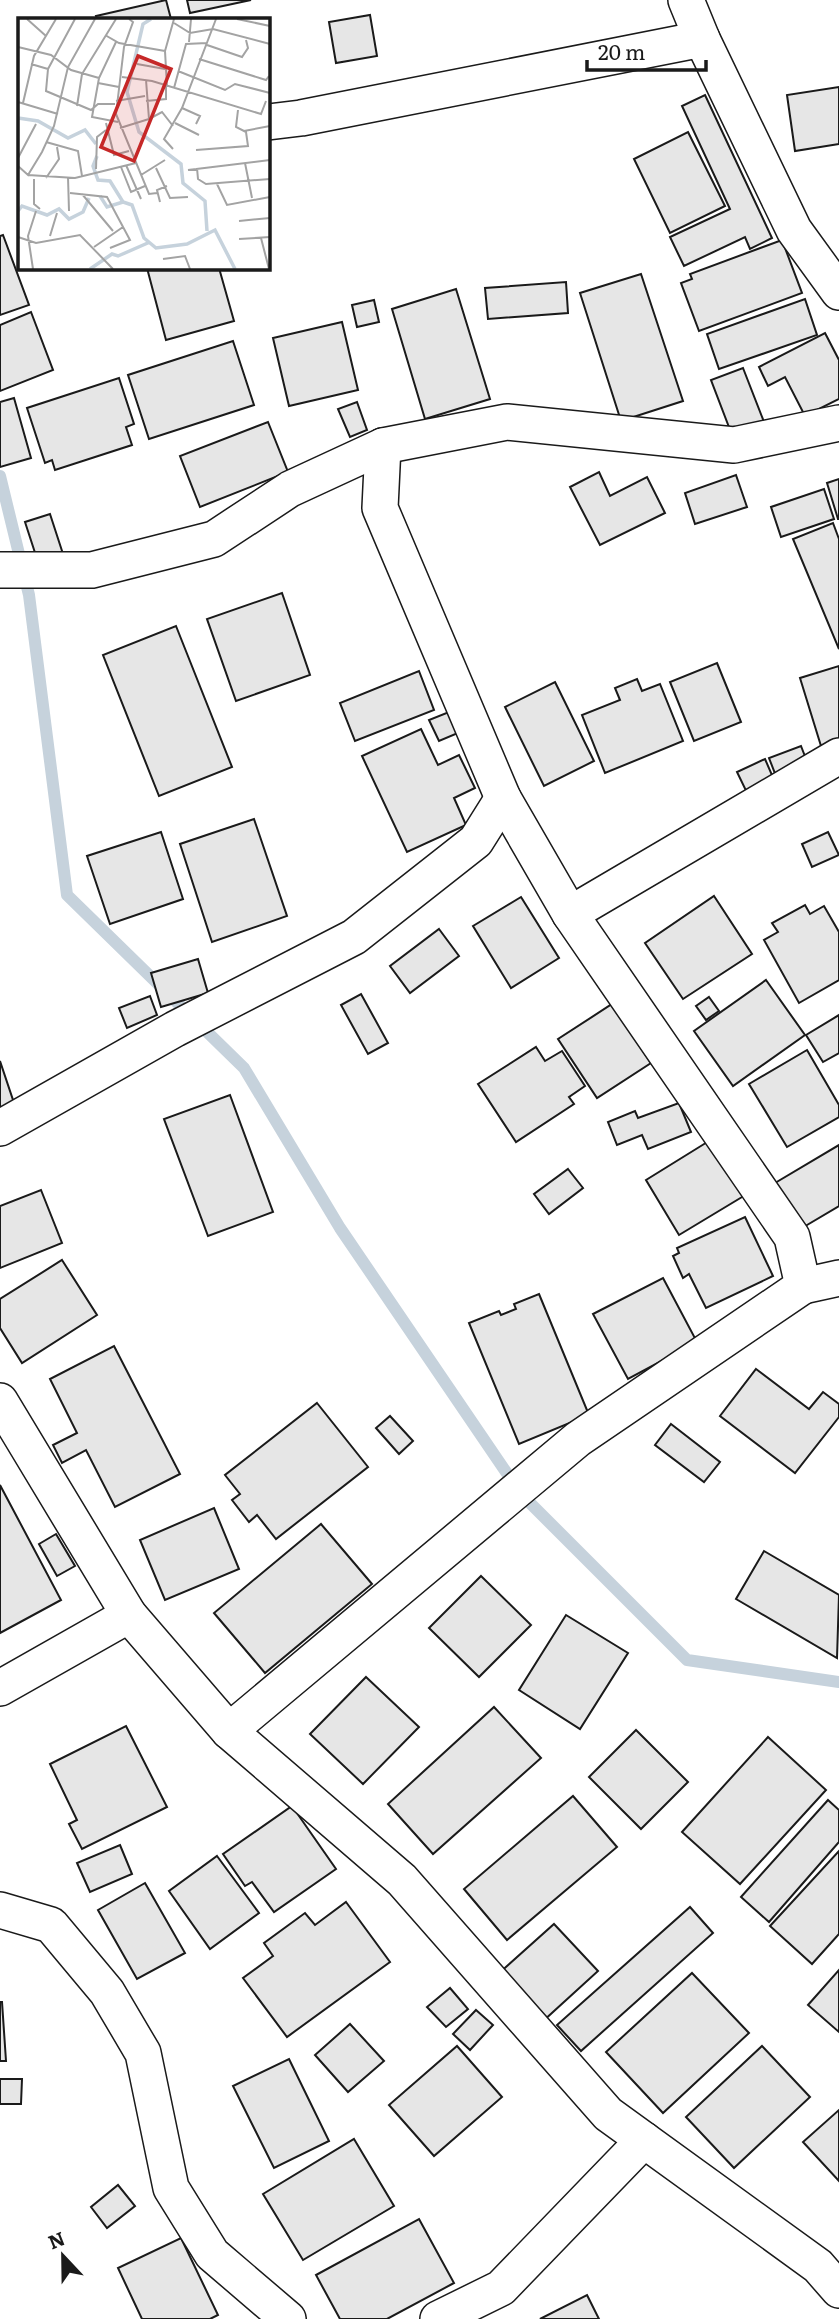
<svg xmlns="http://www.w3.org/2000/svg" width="839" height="2319" viewBox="0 0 839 2319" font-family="Literata,serif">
	<rect width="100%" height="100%" fill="#fff"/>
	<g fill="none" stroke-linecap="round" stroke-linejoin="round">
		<polyline stroke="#c6d2dc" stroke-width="12" points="0,476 29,595 67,895 244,1068 340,1228 521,1494 687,1660 839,1682"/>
	</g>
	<g fill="#e6e6e6" stroke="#1a1a1a" stroke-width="2">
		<polygon points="166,0 171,19 97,19 96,16"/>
		<polygon points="187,0 251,0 190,13"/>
		<polygon points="370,15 377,56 336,63 329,22"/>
		<polygon points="839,87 839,144 795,151 787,95"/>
		<polygon points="705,95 772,238 750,249 745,237 684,266 670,237 730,209 682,106"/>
		<polygon points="688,132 725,206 670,233 634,159"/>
		<polygon points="3,235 29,305 0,315 0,236"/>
		<polygon points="782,240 802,293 699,331 681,283 692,279 690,274"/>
		<polygon points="147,268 219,268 234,321 166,340"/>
		<polygon points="641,274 683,401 621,421 580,293"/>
		<polygon points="566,282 568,313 488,319 485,288"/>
		<polygon points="456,289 490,399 425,419 392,309"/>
		<polygon points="805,299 817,335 719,369 707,334"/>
		<polygon points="374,300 379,322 357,327 352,305"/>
		<polygon points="31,312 53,370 0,391 0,325"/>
		<polygon points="342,322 358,390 289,406 273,338"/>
		<polygon points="825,333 839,360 839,399 805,416 785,377 768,386 759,367"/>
		<polygon points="233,341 254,405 149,439 128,375"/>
		<polygon points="743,368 764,422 732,435 711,380"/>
		<polygon points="119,378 134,424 126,427 132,445 55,470 52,460 45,463 27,408"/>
		<polygon points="14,398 31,458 0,467 0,402"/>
		<polygon points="357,402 367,430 350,437 338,409"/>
		<polygon points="268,422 288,472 200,507 180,456"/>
		<polygon points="599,472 610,496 647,477 665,513 600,545 570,487"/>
		<polygon points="736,475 747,507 695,524 685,493"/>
		<polygon points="839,479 839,519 838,519 827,483"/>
		<polygon points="824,489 834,519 781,537 771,507"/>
		<polygon points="50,514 64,557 39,565 25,522"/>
		<polygon points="833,523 839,539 839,649 793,539"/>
		<polygon points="282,593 310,675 236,701 207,619"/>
		<polygon points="176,626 232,767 159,796 103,655"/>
		<polygon points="717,663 741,722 694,741 670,682"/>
		<polygon points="839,666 839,740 821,746 800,678"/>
		<polygon points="419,671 434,710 355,741 340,703"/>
		<polygon points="637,679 642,691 660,684 683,741 605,773 582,715 620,700 615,688"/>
		<polygon points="555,682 594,761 544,786 505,707"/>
		<polygon points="449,712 458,733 439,741 429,720"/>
		<polygon points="421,729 438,765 459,755 475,788 454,798 466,825 407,852 362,756"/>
		<polygon points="801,746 813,777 781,789 769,758"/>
		<polygon points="765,759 778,789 751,801 737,772"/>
		<polygon points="254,819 287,916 212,942 180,844"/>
		<polygon points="161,832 183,899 110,924 87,856"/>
		<polygon points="828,832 839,855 812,867 802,844"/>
		<polygon points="714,896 752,954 683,999 645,943"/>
		<polygon points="521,897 559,958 511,988 473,926"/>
		<polygon points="805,905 810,914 824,906 839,932 839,980 799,1003 764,940 778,932 772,923"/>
		<polygon points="439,929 459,956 410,993 390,966"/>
		<polygon points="198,959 208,993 161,1007 151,973"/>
		<polygon points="766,980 805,1035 733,1086 694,1031"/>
		<polygon points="361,994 388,1043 368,1054 341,1005"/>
		<polygon points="150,996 157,1015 127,1028 119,1008"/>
		<polygon points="709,997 719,1011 706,1020 696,1006"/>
		<polygon points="612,1004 651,1063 597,1098 558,1039"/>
		<polygon points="839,1015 839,1053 823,1062 806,1035"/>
		<polygon points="536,1047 545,1061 562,1051 585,1086 569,1097 574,1104 516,1142 478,1084"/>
		<polygon points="807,1050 839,1105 839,1117 787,1147 749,1084"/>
		<polygon points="0,1061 16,1109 0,1115"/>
		<polygon points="230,1095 273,1212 208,1236 164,1119"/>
		<polygon points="679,1103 691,1132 648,1149 642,1135 617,1145 608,1122 635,1111 638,1118"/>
		<polygon points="717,1136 752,1191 679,1235 646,1180"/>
		<polygon points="839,1145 839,1206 802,1228 775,1183"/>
		<polygon points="568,1169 583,1188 549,1214 534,1194"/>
		<polygon points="41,1190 62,1243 0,1268 0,1206"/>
		<polygon points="745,1217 773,1276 706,1308 689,1274 683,1278 673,1256 679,1253 677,1248"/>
		<polygon points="62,1260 97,1315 22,1363 0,1328 0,1299"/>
		<polygon points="663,1278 697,1342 628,1379 593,1314"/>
		<polygon points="539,1294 589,1415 519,1444 469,1323 499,1311 501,1315 516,1309 514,1304"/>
		<polygon points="114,1346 180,1474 115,1507 86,1450 62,1463 53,1445 77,1433 50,1379"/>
		<polygon points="756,1369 809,1409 823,1392 839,1404 839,1417 795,1473 720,1416"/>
		<polygon points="317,1403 368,1467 276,1539 257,1515 249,1522 232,1500 240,1494 225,1475"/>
		<polygon points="390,1416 413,1441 399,1454 376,1428"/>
		<polygon points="671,1424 720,1462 704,1482 655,1445"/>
		<polygon points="0,1485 61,1600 0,1633"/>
		<polygon points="214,1508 239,1569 165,1600 140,1540"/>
		<polygon points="321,1524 372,1584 265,1673 214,1613"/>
		<polygon points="56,1534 75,1566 57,1576 39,1544"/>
		<polygon points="764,1551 839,1595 837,1658 736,1599"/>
		<polygon points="481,1576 531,1625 479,1677 429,1628"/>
		<polygon points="566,1615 628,1653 580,1729 519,1690"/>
		<polygon points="366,1677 419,1727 363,1784 310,1734"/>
		<polygon points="494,1707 541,1758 433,1854 388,1804"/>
		<polygon points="126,1726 167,1807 82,1849 69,1824 77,1820 50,1764"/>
		<polygon points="636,1730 688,1782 641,1829 589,1777"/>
		<polygon points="768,1737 826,1790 740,1884 682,1832"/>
		<polygon points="573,1796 617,1847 507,1940 464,1889"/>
		<polygon points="828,1800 839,1810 839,1842 769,1922 741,1897"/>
		<polygon points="292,1806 336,1869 274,1912 252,1882 245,1886 223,1854"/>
		<polygon points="120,1845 132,1874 90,1892 77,1863"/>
		<polygon points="839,1851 839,1934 812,1964 770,1926"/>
		<polygon points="217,1856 259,1913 210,1949 169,1891"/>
		<polygon points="145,1883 185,1953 137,1979 98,1910"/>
		<polygon points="346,1902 390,1962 287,2037 243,1978 273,1956 264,1943 305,1913 315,1925"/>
		<polygon points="690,1907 713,1933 581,2051 557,2025"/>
		<polygon points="554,1924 598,1971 542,2022 498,1974"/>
		<polygon points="839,1970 839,2032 808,2005"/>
		<polygon points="692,1973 749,2033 663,2113 606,2052"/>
		<polygon points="450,1988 468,2009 446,2027 427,2007"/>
		<polygon points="0,2002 2,2002 6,2061 0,2061"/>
		<polygon points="476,2010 493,2025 470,2050 453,2034"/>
		<polygon points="350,2024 384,2061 348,2092 315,2055"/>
		<polygon points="457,2046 502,2097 434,2156 389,2105"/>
		<polygon points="762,2046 810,2097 734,2168 686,2117"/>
		<polygon points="289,2059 329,2141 274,2168 233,2086"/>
		<polygon points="0,2079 22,2079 21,2104 0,2104"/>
		<polygon points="839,2110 839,2181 803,2142"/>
		<polygon points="354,2139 394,2206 303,2260 263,2194"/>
		<polygon points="118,2185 135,2206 107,2228 91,2207"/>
		<polygon points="419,2219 454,2283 387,2319 340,2319 316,2275"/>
		<polygon points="181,2238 218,2315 210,2319 142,2319 118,2268"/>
		<polygon points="587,2295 599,2319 540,2319"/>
	</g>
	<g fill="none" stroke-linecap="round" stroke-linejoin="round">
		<defs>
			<g id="minor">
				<polyline points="686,0 702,39 794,230 839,292"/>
				<polyline points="268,122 301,118 702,39"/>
				<polyline points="0,570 92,570 214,539 290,489 383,446 507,422 734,445 839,423"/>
				<polyline points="570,914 839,756"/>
				<polyline points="0,1128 175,1029 354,937 476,841 503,798"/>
				<polyline points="803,1286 839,1278"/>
				<polyline points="0,1401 129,1615 229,1731 402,1880 608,2114 818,2266 839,2290"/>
				<polyline points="0,1688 129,1615"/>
				<polyline points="229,1731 578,1439 803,1286 792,1237 570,914 503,798 380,508 383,446"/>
				<polyline points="0,1910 51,1925 107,1992 143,2053 171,2188 212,2254 288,2319"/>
				<polyline points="438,2319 501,2288 644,2140"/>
			</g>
		</defs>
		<use href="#minor" stroke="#1a1a1a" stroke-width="38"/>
		<use href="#minor" stroke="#fff" stroke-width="35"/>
	</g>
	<g transform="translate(18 18)">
		<rect width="252" height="252" fill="#fff"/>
		<path fill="none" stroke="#c6d2dc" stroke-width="3.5" d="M133 1 125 6 109 74 121 114 163 146 165 165 187 183 189 213M0 100 20 103 50 120 67 112 78 126M79 138 75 148 80 162 92 163 105 184 114 187 126 220 138 230 169 226 197 212 217 251M82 178 89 189 105 184M0 193 4 188 29 197 41 191 51 201 65 194 71 180M72 251 94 236 100 238 132 224"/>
		<path fill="none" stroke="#a3a3a3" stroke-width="2" d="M9 1 28 18M111 1 115 4 106 29 98 96 131 176 139 175M219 1 252 8M156 5 172 15 195 11 252 26M87 17 101 25 147 33M98 24 81 60 74 99 100 104M171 24 173 1M189 27 224 39 230 30 228 22M0 29 33 37 53 52 81 60M181 41 248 62 251 58M13 46 30 51 28 73 73 92 80 86H97M119 46 147 51M30 51 57 1M160 53 207 72 217 66 252 75M104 59 134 63 243 96 248 83M80 65 101 69M149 68 147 33 156 1M156 70 168 26 189 25M98 83 127 78M128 83 148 81V68M0 84 40 96M5 85 16 38 38 1M59 88 64 56 98 1M164 90 182 98 178 106M131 101 144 94 155 108M88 105 96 137 111 133M157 105 181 117M102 110 131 101 128 62M226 113 252 108M28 124 60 133 64 158M155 131 146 121 164 90 198 1M178 132 230 128 228 114 218 109 220 92M0 140 18 106M227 145 234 180M108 147 123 181M0 148 10 157 24 134 36 108 50 49 77 1M103 149 113 174 127 168M138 150 152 180 170 179M179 150 180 161 188 166 252 161M78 151 79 119 88 112M170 152 252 142M10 157 57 160 118 145M123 157 147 142M50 159 51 193M28 160 41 141 39 129M16 161V186L22 191M199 166 209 187 252 179M52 175 89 179 112 222 92 230M64 176 95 213M142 184 139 172 149 168M221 203 252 200M32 218 39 195M0 219 18 225 62 217 95 251M243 220 251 251M221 221 252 219M76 229 105 209M145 241 167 238 172 251M15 251 10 218 18 193"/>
		<path fill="#c62828" fill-opacity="0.15" stroke="#c62828" stroke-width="3.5" d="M120 38 153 51 116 143 83 129Z"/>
		<rect width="252" height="252" fill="none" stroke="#1a1a1a" stroke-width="3.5"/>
	</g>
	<g transform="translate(63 2256) rotate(338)" stroke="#ffffff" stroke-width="5" paint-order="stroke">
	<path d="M0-5L12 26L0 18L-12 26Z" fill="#1a1a1a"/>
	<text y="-10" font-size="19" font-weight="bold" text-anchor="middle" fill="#1a1a1a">N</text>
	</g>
	<path d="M587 60v10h119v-10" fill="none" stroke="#1a1a1a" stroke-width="3.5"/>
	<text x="598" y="60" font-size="21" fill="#1a1a1a" stroke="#ffffff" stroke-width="5" paint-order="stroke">20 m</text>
</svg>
